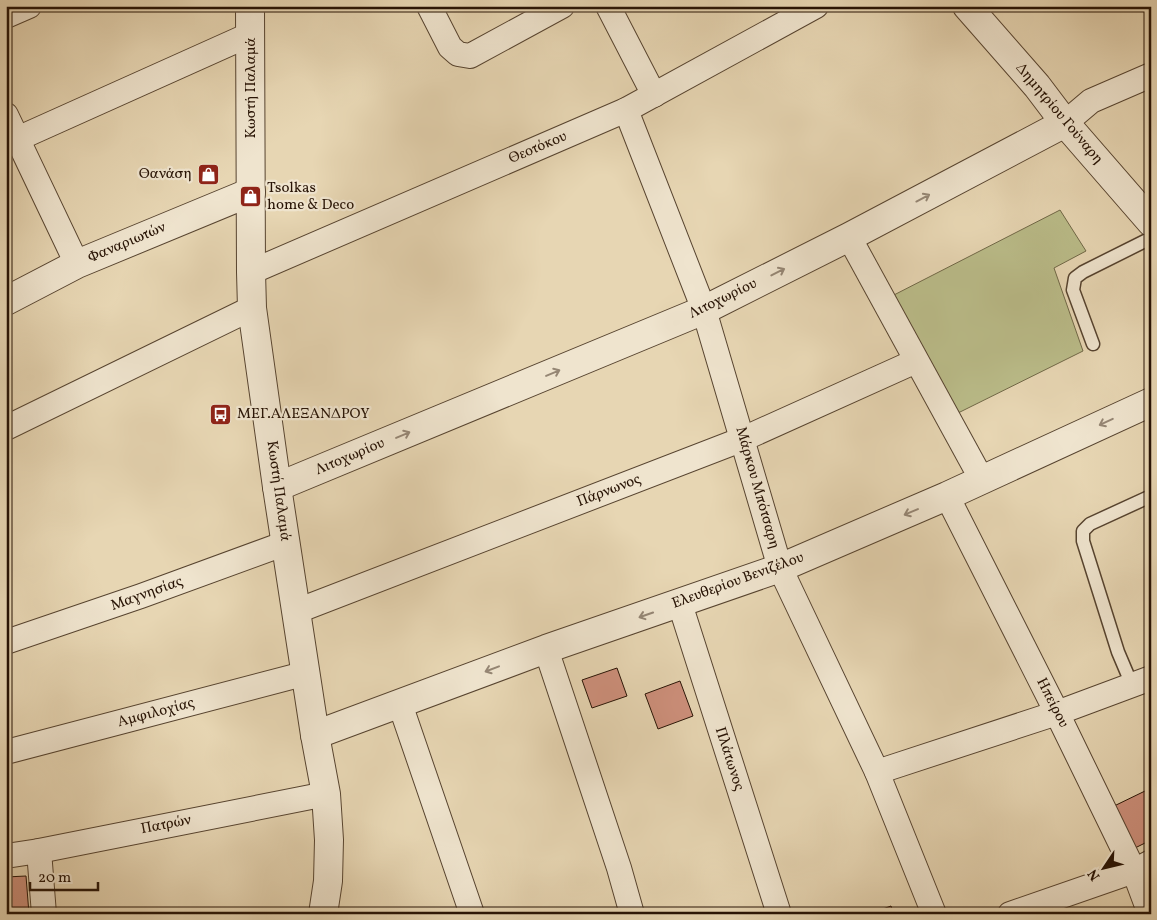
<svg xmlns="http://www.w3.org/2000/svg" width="1157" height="920" viewBox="0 0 1157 920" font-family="Vollkorn,serif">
	<rect width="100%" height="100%" fill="#e7d6b3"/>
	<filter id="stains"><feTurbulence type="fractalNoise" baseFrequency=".004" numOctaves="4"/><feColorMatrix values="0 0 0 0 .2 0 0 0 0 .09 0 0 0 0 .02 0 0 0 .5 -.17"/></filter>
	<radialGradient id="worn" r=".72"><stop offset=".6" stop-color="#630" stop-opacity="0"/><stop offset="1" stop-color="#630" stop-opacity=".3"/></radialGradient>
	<polygon fill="#babc89" stroke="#706847" points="1060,210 1086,251 1054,268 1083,351 954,415 890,297"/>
	<g fill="#ce907c" stroke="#271305">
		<polygon points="617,668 627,696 592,708 582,680"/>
		<polygon points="680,681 693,716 658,729 645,694"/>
		<polygon points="1145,791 1151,803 1151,840 1131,850 1110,808"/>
		<polygon points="26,876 29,914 6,914 6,877"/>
		<polygon points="891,906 894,914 869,914"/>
	</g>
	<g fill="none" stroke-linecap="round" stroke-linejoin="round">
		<defs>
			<g id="service">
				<polyline points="1093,344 1073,290 1075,278 1083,272 1151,238"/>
				<polyline points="1132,685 1118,652 1083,541 1083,531 1090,524 1151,496"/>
			</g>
			<g id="minor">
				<polyline points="429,6 450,47 458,54 470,56 562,6"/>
				<polyline points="608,6 654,95"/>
				<polyline points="6,16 29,6"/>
				<polyline points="626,110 704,310 780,568 877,772 934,914"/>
				<polyline points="6,115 77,264"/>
				<polyline points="1065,123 1091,101 1151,75"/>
				<polyline points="6,144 251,34"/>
				<polyline points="849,237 982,480"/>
				<polyline points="251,272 626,110 816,6"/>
				<polyline points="6,428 252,308"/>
				<polyline points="947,496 1057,713 1134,871 1150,914"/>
				<polyline points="680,604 779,914"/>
				<polyline points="297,611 743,439 916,361"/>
				<polyline points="6,642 141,596 286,543"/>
				<polyline points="546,649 619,868 632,914"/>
				<polyline points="400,704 472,914"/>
				<polyline points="6,752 307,673"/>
				<polyline points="877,772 1057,713 1151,678"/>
				<polyline points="39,851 44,914"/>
				<polyline points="6,856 39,851 326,794"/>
				<polyline points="1010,914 1134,871 1151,862"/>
			</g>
			<g id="tertiary">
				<polyline points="250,6 251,272 252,308 277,487 315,735 326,794 329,840 328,881 323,914"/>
				<polyline points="967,6 1037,86 1065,123 1151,222"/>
				<polyline points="6,301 77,264 251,192"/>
				<polyline points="277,487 704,310 849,237 1065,123"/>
				<polyline points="315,735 546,649 780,568 947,496 1151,402"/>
			</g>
		</defs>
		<use href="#service" stroke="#574430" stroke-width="15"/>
		<use href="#minor" stroke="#574430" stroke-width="26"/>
		<use href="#tertiary" stroke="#574430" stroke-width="30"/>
		<use href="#service" stroke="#efe4ce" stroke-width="12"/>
		<use href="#minor" stroke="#efe4ce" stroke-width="24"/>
		<use href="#tertiary" stroke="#efe4ce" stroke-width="28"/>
	</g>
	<defs><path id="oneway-shaft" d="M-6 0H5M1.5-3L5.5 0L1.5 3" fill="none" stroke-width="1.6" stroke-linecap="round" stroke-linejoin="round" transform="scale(1.25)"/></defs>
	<g stroke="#958674">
		<use href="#oneway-shaft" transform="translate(923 198) rotate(-28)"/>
		<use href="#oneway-shaft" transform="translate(778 272) rotate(-27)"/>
		<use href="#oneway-shaft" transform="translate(553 373) rotate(-23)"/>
		<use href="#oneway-shaft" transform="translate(1106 422) rotate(155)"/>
		<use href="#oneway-shaft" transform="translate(403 435) rotate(-23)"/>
		<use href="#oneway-shaft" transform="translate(911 512) rotate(157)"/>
		<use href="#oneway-shaft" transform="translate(646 615) rotate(161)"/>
		<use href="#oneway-shaft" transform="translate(492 669) rotate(159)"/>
	</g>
	<defs>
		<symbol id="shop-square" viewBox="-11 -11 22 22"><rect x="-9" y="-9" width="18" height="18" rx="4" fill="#8f2418" stroke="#efe4ce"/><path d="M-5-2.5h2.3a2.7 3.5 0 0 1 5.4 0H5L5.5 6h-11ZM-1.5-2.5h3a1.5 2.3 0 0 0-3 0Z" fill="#fff"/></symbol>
		<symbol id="bus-square" viewBox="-11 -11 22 22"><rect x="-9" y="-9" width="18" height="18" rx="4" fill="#8f2418" stroke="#efe4ce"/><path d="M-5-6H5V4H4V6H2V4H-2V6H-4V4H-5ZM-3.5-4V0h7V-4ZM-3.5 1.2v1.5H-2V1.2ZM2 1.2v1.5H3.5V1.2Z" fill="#fff"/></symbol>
	</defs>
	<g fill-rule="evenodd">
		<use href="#shop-square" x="196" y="162" width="25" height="25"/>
		<use href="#shop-square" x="238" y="184" width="25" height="25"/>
		<use href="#bus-square" x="208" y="402" width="25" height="25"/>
	</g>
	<g text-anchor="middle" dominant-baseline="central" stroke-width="4.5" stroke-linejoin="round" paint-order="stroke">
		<g font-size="15" fill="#271305" stroke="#efe4ce">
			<text transform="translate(251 88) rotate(-90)">Κωστή Παλαμά</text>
			<text transform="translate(1059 114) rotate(50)">Δημητρίου Γούναρη</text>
			<text transform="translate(538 148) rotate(-23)">Θεοτόκου</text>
			<text transform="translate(127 243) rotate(-23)">Φαναριωτών</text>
			<text transform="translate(723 299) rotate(-26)">Λιτοχωρίου</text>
			<text transform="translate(350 457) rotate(-23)">Λιτοχωρίου</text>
			<text transform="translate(757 488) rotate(74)">Μάρκου Μπότσαρη</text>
			<text transform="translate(278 491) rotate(82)">Κωστή Παλαμά</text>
			<text transform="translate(609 491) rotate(-21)">Πάρνωνος</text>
			<text transform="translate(738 581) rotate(-20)">Ελευθερίου Βενιζέλου</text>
			<text transform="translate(147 594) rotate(-20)">Μαγνησίας</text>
			<text transform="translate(1052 703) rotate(63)">Ηπείρου</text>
			<text transform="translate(156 713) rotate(-15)">Αμφιλοχίας</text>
			<text transform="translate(729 759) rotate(72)">Πλάτωνος</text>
			<text transform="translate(166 825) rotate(-11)">Πατρών</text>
		</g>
		<g font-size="15" fill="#271305" stroke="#efe4ce" text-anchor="start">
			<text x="192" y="174" text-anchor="end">Θανάση</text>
			<text x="267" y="188">Tsolkas<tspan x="267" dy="17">home &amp; Deco</tspan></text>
			<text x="237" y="414">ΜΕΓ.ΑΛΕΞΑΝΔΡΟΥ</text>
		</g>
	</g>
	<rect width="1157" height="920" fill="none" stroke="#e7d6b3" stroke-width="25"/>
	<rect x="8" y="8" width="1142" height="905" fill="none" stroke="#271305" stroke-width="2.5"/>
	<rect x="12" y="12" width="1132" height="895" fill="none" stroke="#271305"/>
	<g transform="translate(1104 868) rotate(235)" stroke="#efe4ce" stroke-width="4" paint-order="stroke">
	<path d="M0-4L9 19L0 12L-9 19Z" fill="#271305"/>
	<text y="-8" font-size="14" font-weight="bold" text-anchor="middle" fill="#271305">N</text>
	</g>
	<path d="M30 882v8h68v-8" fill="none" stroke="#271305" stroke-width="2.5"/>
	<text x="38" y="882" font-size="15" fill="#271305" stroke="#efe4ce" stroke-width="4" paint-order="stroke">20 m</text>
	<rect width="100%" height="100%" filter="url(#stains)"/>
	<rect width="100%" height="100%" fill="url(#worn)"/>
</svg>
